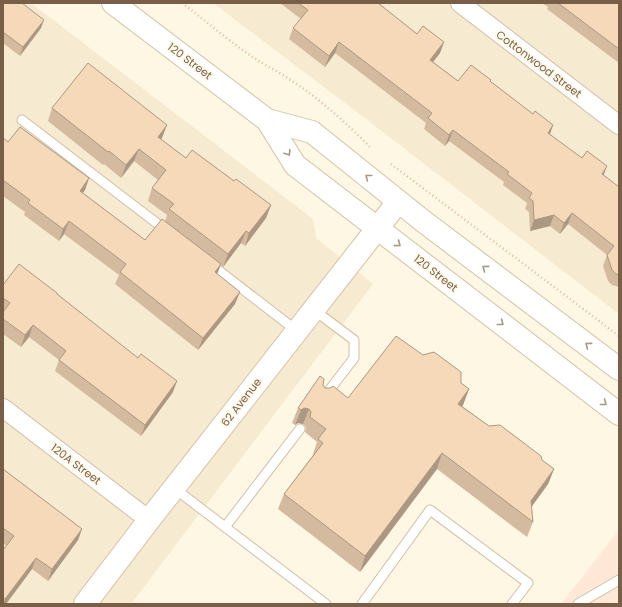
<svg xmlns="http://www.w3.org/2000/svg" width="622" height="607" viewBox="0 0 622 607" font-family="Poppins,sans-serif">
	<rect width="100%" height="100%" fill="#fef7e3"/>
	<g fill="#f6ead1">
		<polygon points="3,3 31,3 313,219 316,238 373,284 131,604 3,604"/>
		<polygon points="213,3 619,3 619,314 357,112"/>
	</g>
	<polygon fill="#ffe8d6" points="619,530 619,604 561,604"/>
	<g fill="none" stroke-linecap="round" stroke-linejoin="round">
		<defs>
			<g id="lane">
				<polyline points="22,120 167,231"/>
				<polyline points="209,263 297,331"/>
				<polyline points="314,310 354,340 354,358 324,397"/>
				<polyline points="174,488 225,527 300,429"/>
				<polyline points="225,527 326,604"/>
				<polyline points="362,604 430,510 528,583 512,604"/>
				<polyline points="578,604 619,580"/>
			</g>
			<g id="street">
				<polyline points="460,3 619,125"/>
				<polyline points="3,408 149,520"/>
			</g>
			<g id="secondary">
				<polyline points="113,3 267,120 295,165 619,414"/>
				<polyline points="267,120 312,132 423,221 619,369"/>
				<polyline points="85,604 149,520 398,202"/>
			</g>
		</defs>
		<use href="#lane" stroke="#d0bfa9" stroke-width="11"/>
		<use href="#street" stroke="#d0bfa9" stroke-width="20"/>
		<use href="#secondary" stroke="#d4c1a6" stroke-width="24"/>
		<g stroke="#dbbc9c" stroke-width="2.5" stroke-dasharray="1 3" stroke-linecap="butt">
			<path d="M182 3C205 20 226 39 250 55 262 64 276 70 289 79 319 98 345 122 370 147"/>
			<polyline points="391,164 619,336"/>
		</g>
		<use href="#lane" stroke="#fff" stroke-width="9"/>
		<use href="#street" stroke="#fff" stroke-width="18"/>
		<use href="#secondary" stroke="#fff" stroke-width="22"/>
	</g>
	<g fill="#d4bb9f">
		<polygon points="3,3 41,28 20,56 3,43"/>
		<polygon points="280,3 378,3 417,34 444,42 440,53 433,62 458,81 491,80 491,82 533,114 553,125 550,135 619,187 619,287 612,285 608,281 603,266 607,255 568,224 560,234 550,226 530,231 529,212 525,209 527,203 503,185 504,182 449,141 445,146 424,129 426,123 335,53 325,67 289,39 293,28 301,19"/>
		<polygon points="542,3 619,3 619,63 547,9 548,7"/>
		<polygon points="52,108 162,138 161,139 186,158 234,181 271,205 266,218 245,246 241,243 223,267 221,265 217,274 235,304 198,350 115,284 119,275 64,234 59,241 24,215 25,212 3,196 3,138 8,142 89,178 85,190 83,193 145,240 165,221 167,215 148,201 152,188 158,180 134,161 121,178 104,164 103,165 48,121"/>
		<polygon points="3,285 57,294 173,392 141,436 55,371 59,360 29,337 21,347 3,334"/>
		<polygon points="461,383 469,389 463,405 462,406 489,426 542,460 554,469 548,484 531,507 533,522 527,537 437,469 360,572 278,509 284,494 313,455 313,454 317,442 305,432 306,427 303,424 298,423 295,425 292,423 298,408 323,385 325,388 348,398"/>
		<polygon points="3,469 82,529 78,540 48,581 32,569 6,604 3,604 3,550 7,546 3,543"/>
	</g>
	<g fill="#ac9882">
		<polygon points="44,20 41,28 20,56 23,47"/>
		<polygon points="339,42 335,53 325,67 329,56"/>
		<polygon points="444,42 440,53 426,71 430,60"/>
		<polygon points="167,125 162,138 153,149 158,137"/>
		<polygon points="553,125 549,136 548,133"/>
		<polygon points="453,130 449,141 445,146 449,135"/>
		<polygon points="139,149 134,161 121,178 126,165"/>
		<polygon points="607,166 603,177 602,174"/>
		<polygon points="89,178 85,190 75,203 80,191"/>
		<polygon points="271,205 266,218 245,246 249,233"/>
		<polygon points="572,213 568,224 560,234 564,223"/>
		<polygon points="554,215 550,226 530,231 534,220"/>
		<polygon points="69,221 64,234 59,241 63,229"/>
		<polygon points="246,231 241,243 223,267 228,254"/>
		<polygon points="221,264 216,277 215,272"/>
		<polygon points="240,292 235,304 198,350 203,338"/>
		<polygon points="33,325 29,337 21,347 25,335"/>
		<polygon points="177,381 173,392 141,436 145,425"/>
		<polygon points="469,389 463,405 453,419 458,404"/>
		<polygon points="304,408 309,409 303,424 298,423 295,425 301,410"/>
		<polygon points="442,453 437,469 360,572 365,556"/>
		<polygon points="554,469 548,484 525,516 531,501"/>
		<polygon points="82,529 78,540 48,581 52,569"/>
		<polygon points="36,558 32,569 6,604 3,604 5,599"/>
	</g>
	<g fill="#f6d9b9" stroke="#ac9882">
		<polygon points="3,3 22,3 44,20 23,47 3,32"/>
		<polygon points="298,3 378,3 417,34 423,26 444,42 430,60 458,81 471,65 491,80 490,81 533,114 535,111 553,125 548,133 582,158 587,151 607,166 602,174 619,187 619,275 616,274 612,270 607,255 614,246 572,213 564,223 554,215 534,220 533,201 529,198 532,193 507,174 509,172 453,130 449,135 428,118 432,113 339,42 329,56 293,28 308,10"/>
		<polygon points="558,3 619,3 619,49"/>
		<polygon points="88,63 167,125 158,137 186,158 192,150 234,181 236,179 271,205 249,233 246,231 228,254 169,209 174,204 152,188 166,170 139,149 126,165 109,151 108,152 52,108"/>
		<polygon points="20,127 89,178 80,191 145,240 162,219 221,264 215,272 240,292 203,338 120,272 126,264 69,221 63,229 28,203 30,200 3,180 3,138 8,142"/>
		<polygon points="19,264 57,293 57,294 138,358 141,354 177,381 145,425 59,360 66,351 33,325 25,335 3,319 3,312 10,303 3,298 3,285"/>
		<polygon points="396,336 423,355 434,352 461,372 461,383 469,389 458,404 489,426 500,425 541,456 542,460 554,469 531,501 533,522 442,453 365,556 284,494 323,443 318,439 326,429 310,417 311,412 309,409 304,408 301,410 298,408 320,376 324,379 323,385 325,388 330,388 333,386 348,398"/>
		<polygon points="3,469 82,529 52,569 36,558 5,599 3,597 3,550 14,536 3,528"/>
	</g>
	<defs><path id="oneway-chevron" d="M-2-3.5L2.5 0L-2 3.5" fill="none" stroke-width="1.6" stroke-linecap="round" stroke-linejoin="round"/></defs>
	<g stroke="#a89787">
		<use href="#oneway-chevron" transform="translate(288 153) rotate(58)"/>
		<use href="#oneway-chevron" transform="translate(368 177) rotate(-141)"/>
		<use href="#oneway-chevron" transform="translate(398 244) rotate(37)"/>
		<use href="#oneway-chevron" transform="translate(485 268) rotate(-143)"/>
		<use href="#oneway-chevron" transform="translate(501 323) rotate(38)"/>
		<use href="#oneway-chevron" transform="translate(588 345) rotate(-143)"/>
		<use href="#oneway-chevron" transform="translate(604 403) rotate(38)"/>
	</g>
	<g text-anchor="middle" dominant-baseline="central" stroke-width="4" stroke-linejoin="round" paint-order="stroke">
		<g font-size="11" fill="#795f47" stroke="#fffaeb">
			<text transform="translate(190 61) rotate(37)">120 Street</text>
			<text transform="translate(539 64) rotate(37)">Cottonwood Street</text>
			<text transform="translate(436 273) rotate(38)">120 Street</text>
			<text transform="translate(241 402) rotate(-52)">62 Avenue</text>
			<text transform="translate(76 464) rotate(37)">120A Street</text>
		</g>
	</g>
	<rect width="622" height="607" fill="none" stroke="#795f47" stroke-width="8"/>
</svg>
